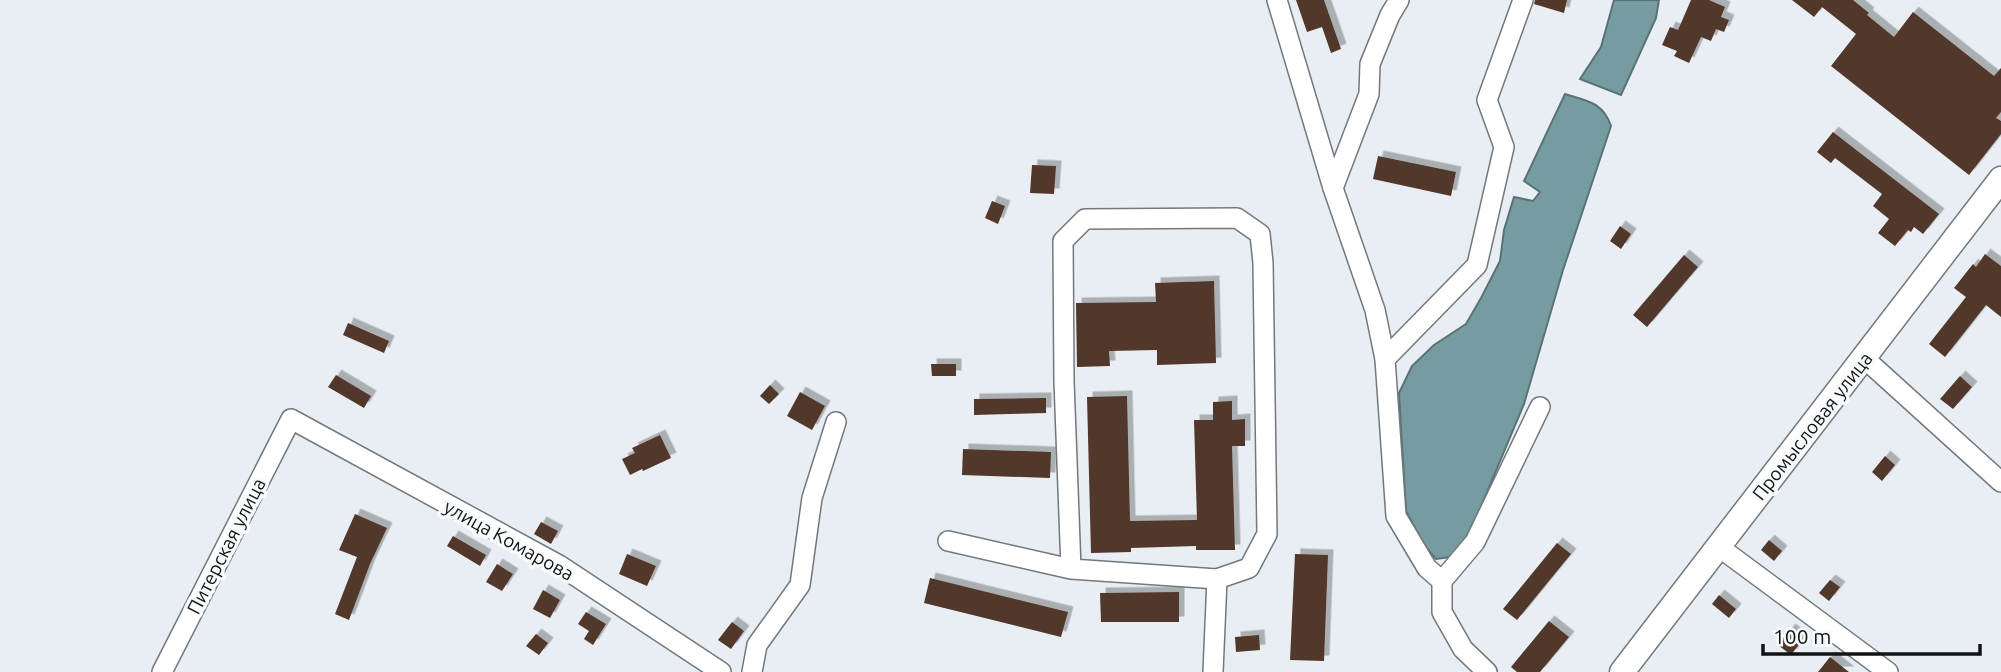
<svg xmlns="http://www.w3.org/2000/svg" width="2001" height="672" viewBox="0 0 2001 672" font-family="Ubuntu,sans-serif">
	<defs>
		<filter id="shadow"><feDropShadow dx="5.5" dy="-5.5" stdDeviation="0" flood-color="#0004"/></filter>
	</defs>
	<rect width="100%" height="100%" fill="#e8eef3"/>
	<g fill="#769ca2" stroke="#587377" stroke-width="2">
		<polygon points="1614,0 1659,0 1656,18 1621,95 1580,79 1601,47"/>
		<path d="M1565 94C1587 101 1603 102 1611 126L1563 270 1524 404 1477 516 1464 541 1450 557 1436 559 1424 545 1406 511 1399 393 1412 366 1434 345 1466 324 1481 298 1500 261 1504 230 1514 197 1533 201 1540 192 1524 181Z"/>
	</g>
	<g fill="#51372b" filter="url(#shadow)">
		<polygon points="1296,0 1324,0 1341,49 1331,53 1322,27 1307,32"/>
		<polygon points="1535,0 1567,0 1564,13 1534,4"/>
		<polygon points="1691,0 1709,0 1725,7 1721,17 1729,20 1724,32 1716,29 1711,41 1701,37 1689,63 1674,56 1677,51 1662,45 1670,27 1678,30"/>
		<polygon points="1792,0 1853,0 1869,13 1867,15 1894,37 1913,12 1994,76 2001,68 2001,112 1996,118 2001,121 2001,134 1969,175 1831,66 1856,34 1822,7 1814,17"/>
		<polygon points="1833,132 1939,214 1923,234 1914,227 1911,232 1908,230 1895,246 1878,233 1889,219 1873,206 1882,194 1835,158 1831,163 1817,152"/>
		<polygon points="1378,156 1456,172 1451,196 1373,179"/>
		<polygon points="1032,165 1056,166 1054,194 1030,193"/>
		<polygon points="992,201 1005,206 998,224 985,218"/>
		<polygon points="1620,226 1631,234 1621,249 1610,241"/>
		<polygon points="1985,254 2001,266 2001,317 1986,305 1945,357 1929,344 1966,297 1954,288 1973,264 1976,267"/>
		<polygon points="1684,255 1698,267 1647,327 1633,315"/>
		<polygon points="1214,281 1216,363 1157,365 1157,350 1109,351 1110,366 1077,367 1076,303 1156,302 1155,283"/>
		<polygon points="348,323 389,341 384,353 343,335"/>
		<polygon points="931,364 956,364 956,376 932,376"/>
		<polygon points="336,375 371,396 364,408 328,387"/>
		<polygon points="1960,376 1972,387 1953,409 1940,399"/>
		<polygon points="770,385 779,394 769,404 760,396"/>
		<polygon points="800,392 825,406 812,430 787,416"/>
		<polygon points="1127,396 1130,521 1197,520 1194,420 1213,420 1213,402 1232,401 1232,420 1245,419 1245,446 1232,446 1235,550 1196,550 1196,546 1131,548 1131,552 1091,553 1087,397"/>
		<polygon points="1046,398 1046,413 974,415 974,399"/>
		<polygon points="660,435 671,458 643,471 642,469 630,475 622,459 635,453 632,448"/>
		<polygon points="963,449 1051,452 1050,478 962,475"/>
		<polygon points="1885,456 1895,465 1882,481 1872,472"/>
		<polygon points="355,514 387,528 370,564 349,620 335,614 357,557 339,550"/>
		<polygon points="541,522 558,531 551,544 534,534"/>
		<polygon points="453,536 486,555 480,566 447,546"/>
		<polygon points="1769,540 1782,551 1774,561 1761,550"/>
		<polygon points="1557,543 1571,554 1517,620 1503,609"/>
		<polygon points="627,554 656,566 647,586 619,574"/>
		<polygon points="1295,554 1328,555 1324,661 1290,660"/>
		<polygon points="497,564 513,574 502,591 486,582"/>
		<polygon points="930,578 1068,612 1061,637 924,603"/>
		<polygon points="1830,580 1840,587 1829,601 1819,593"/>
		<polygon points="543,590 560,600 550,618 533,609"/>
		<polygon points="1179,592 1179,622 1101,622 1100,593"/>
		<polygon points="1719,595 1736,609 1729,618 1712,604"/>
		<polygon points="586,612 606,624 593,645 584,639 589,631 578,624"/>
		<polygon points="1549,621 1569,637 1540,672 1517,672 1511,667"/>
		<polygon points="732,622 744,631 731,649 718,640"/>
		<polygon points="1790,629 1803,639 1791,655 1778,645"/>
		<polygon points="536,634 548,643 539,655 526,646"/>
		<polygon points="1259,635 1260,650 1236,652 1235,637"/>
		<polygon points="1830,657 1849,672 1818,672"/>
	</g>
	<g fill="none" stroke-linecap="round" stroke-linejoin="round">
		<defs>
			<g id="minor">
				<polyline points="1277,0 1333,188 1375,310 1385,359 1396,516 1427,568 1442,581"/>
				<polyline points="1333,188 1369,94 1370,64 1390,15 1399,0"/>
				<polyline points="1864,358 2001,482"/>
				<polyline points="1385,359 1477,265 1504,147 1487,100 1523,0"/>
				<polyline points="948,541 1071,569 1217,579 1249,568 1267,534 1263,263 1260,234 1237,218 1085,219 1063,241 1064,381 1071,569"/>
				<polyline points="1719,547 1888,672"/>
				<polyline points="162,672 291,419 559,565 721,672"/>
				<polyline points="752,672 757,645 800,585 812,498 836,422"/>
				<polyline points="1213,672 1217,579"/>
				<polyline points="1487,672 1463,649 1442,612 1442,581 1475,542 1540,407"/>
			</g>
			<polyline id="major" points="1622,672 2001,179"/>
		</defs>
		<use href="#minor" stroke="#73787c" stroke-width="22"/>
		<use href="#major" stroke="#73787c" stroke-width="27"/>
		<use href="#minor" stroke="#fff" stroke-width="19"/>
		<use href="#major" stroke="#fff" stroke-width="24"/>
	</g>
	<g text-anchor="middle" dominant-baseline="central" stroke-width="7" stroke-linejoin="round" paint-order="stroke">
		<g font-size="19" fill="#111314" stroke="#f8fbfe">
			<text transform="translate(1812 426) rotate(-52)">Промысловая улица</text>
			<text transform="translate(509 540) rotate(29)">улица Комарова</text>
			<text transform="translate(226 546) rotate(-63)">Питерская улица</text>
		</g>
	</g>
	<path d="M1763 644v10h217v-10" fill="none" stroke="#111314" stroke-width="3.5"/>
	<text x="1773" y="644" font-size="21" fill="#111314" stroke="#f8fbfe" stroke-width="5" paint-order="stroke">100 m</text>
</svg>
